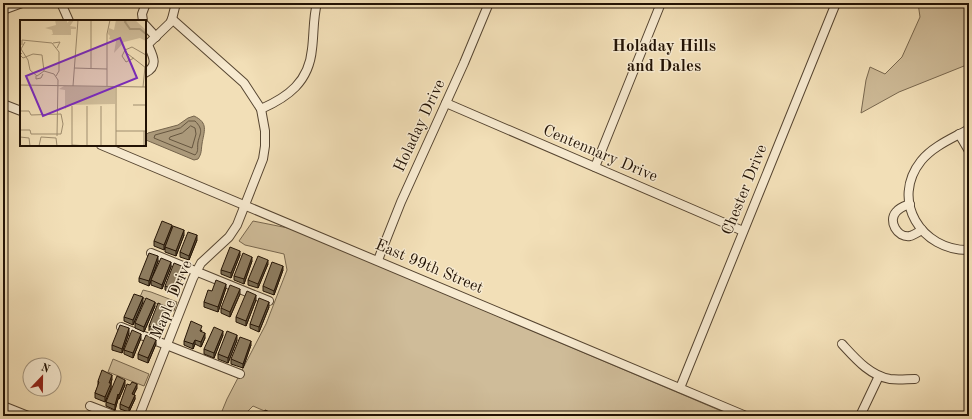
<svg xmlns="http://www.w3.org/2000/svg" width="972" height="419" viewBox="0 0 972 419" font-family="'Old Standard TT',serif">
	<rect width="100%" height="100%" fill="#f2dfb7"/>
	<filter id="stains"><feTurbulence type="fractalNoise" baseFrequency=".005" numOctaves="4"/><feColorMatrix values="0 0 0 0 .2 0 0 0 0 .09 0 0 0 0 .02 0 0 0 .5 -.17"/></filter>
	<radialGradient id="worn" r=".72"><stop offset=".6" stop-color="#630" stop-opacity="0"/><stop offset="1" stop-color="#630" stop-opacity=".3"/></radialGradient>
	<g fill="#cfbc99" stroke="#78674e">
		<polygon points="918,3 969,3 969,64 899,92 861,113 866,80 870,67 885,74 902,57 920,17"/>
		<polygon points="253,221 293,229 314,238 733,416 276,416 253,406 243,416 220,416 227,399 266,324 287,270 284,254 245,245 239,241"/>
		<polygon points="143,290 151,292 177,302 174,311 140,297"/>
		<polygon points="113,359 149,374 144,386 108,372"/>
	</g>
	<path fill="#ab997a" stroke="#74634b" d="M194 116C209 123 204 131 202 144 201 150 202 153 198 159L194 160 146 140 145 136 148 133 178 125 188 118Z"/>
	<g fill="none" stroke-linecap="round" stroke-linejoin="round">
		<g stroke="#66563f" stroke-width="1">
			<path d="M189 121H195C204 130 200 133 198 142 197 148 199 151 195 155L154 138 155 135 180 128Z"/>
			<polygon points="191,126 195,128 196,134 192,148 169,139 170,137 182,133"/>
		</g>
		<defs>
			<g id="minor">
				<polyline points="61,3 69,21"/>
				<polyline points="3,10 22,3"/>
				<polyline points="143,21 142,14 146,3"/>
				<polyline points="145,25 156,37"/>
				<polyline points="145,47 170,23 172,19 176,3"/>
				<path d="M145 73C159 66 153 56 148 45"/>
				<polyline points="446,103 743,231"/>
				<polyline points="3,104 21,111"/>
				<path d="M261 109C288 97 309 82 312 49 314 34 313 18 317 3"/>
				<path d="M969 129C953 138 933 146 921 161 890 200 921 251 969 250"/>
				<polyline points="959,134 969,151"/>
				<polyline points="101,145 746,416"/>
				<polyline points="595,167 661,3"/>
				<path d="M910 204C905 206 900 207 896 212 888 221 897 238 910 236 914 235 918 232 922 230"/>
				<polyline points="151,253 269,301"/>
				<polyline points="378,260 401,202 464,63 489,3"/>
				<polyline points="121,327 240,374"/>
				<path d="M842 344C855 358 870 376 890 379 898 380 907 379 915 379"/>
				<polyline points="680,388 836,3"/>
				<polyline points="3,406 28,416"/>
				<polyline points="90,406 116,416"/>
				<polyline points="139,416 193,278 201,263 229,237 237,225 263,159 265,146 265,131 261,109 244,83 172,19"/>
				<polyline points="860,416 879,376"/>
			</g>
		</defs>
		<use href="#minor" stroke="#564531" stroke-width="10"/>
		<use href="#minor" stroke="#f7ead0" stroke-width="8"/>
	</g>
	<g fill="#7a6c53" stroke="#221204">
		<polygon points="172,230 184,235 176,256 165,252 165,247 164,250 154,246 154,241"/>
		<polygon points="197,240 189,260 180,257 180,252"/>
		<polygon points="240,255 231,278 221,274 221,270"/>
		<polygon points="158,261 149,286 139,282 139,278"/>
		<polygon points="252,261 244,284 234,280 234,276"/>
		<polygon points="268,264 258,288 248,285 248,280"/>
		<polygon points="171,267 162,289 151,285 151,280"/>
		<polygon points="283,270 274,295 263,291 263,286"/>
		<polygon points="184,272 175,294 165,290 165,286"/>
		<polygon points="226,288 218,312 204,307 204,302 212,291"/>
		<polygon points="240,294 230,317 221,313 221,308"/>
		<polygon points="256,300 246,326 236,322 236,317"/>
		<polygon points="143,302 133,325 124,321 124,317"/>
		<polygon points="155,306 144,332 135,328 135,323"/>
		<polygon points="269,307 259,332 250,328 250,324"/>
		<polygon points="167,311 158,335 149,331 149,326"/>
		<polygon points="202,330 201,332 205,338 201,347 195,344 193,349 184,345 184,341"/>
		<polygon points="129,333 122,353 112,350 112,345"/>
		<polygon points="223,335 214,358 204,354 204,349"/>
		<polygon points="141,338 133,358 124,354 124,350"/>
		<polygon points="237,340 228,363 218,359 218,354"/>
		<polygon points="156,344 148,363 138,359 138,354"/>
		<polygon points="251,345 243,368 231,364 231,359"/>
		<polygon points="112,379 111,383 111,388 105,402 95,398 95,393 98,386 98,381"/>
		<polygon points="125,385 119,399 118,399 115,410 106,406 106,402"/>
		<polygon points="137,388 134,394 135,399 129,412 120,409 120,404"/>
	</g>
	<g fill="#635844" stroke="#221204">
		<polygon points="172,225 172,230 164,250 164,245"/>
		<polygon points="184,230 184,235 176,256 176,251"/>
		<polygon points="197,235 197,240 189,260 189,256"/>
		<polygon points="240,251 240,255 231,278 231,273"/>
		<polygon points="158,256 158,261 149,286 149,281"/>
		<polygon points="252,257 252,261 244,284 244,279"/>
		<polygon points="268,260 268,264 258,288 258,284"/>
		<polygon points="171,262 171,267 162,289 162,285"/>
		<polygon points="283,266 283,270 274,295 274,291"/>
		<polygon points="184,267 184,272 175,294 175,290"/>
		<polygon points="226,284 226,288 218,312 218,307"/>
		<polygon points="240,289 240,294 230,317 230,312"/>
		<polygon points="256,295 256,300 246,326 246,321"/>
		<polygon points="143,297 143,302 133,325 133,320"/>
		<polygon points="155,302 155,306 144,332 144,327"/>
		<polygon points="269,302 269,307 259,332 259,327"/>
		<polygon points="167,307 167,311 158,335 158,330"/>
		<polygon points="129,328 129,333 122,353 122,349"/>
		<polygon points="223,331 223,335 214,358 214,353"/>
		<polygon points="205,333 205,338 201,347 201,342"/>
		<polygon points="141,334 141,338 133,358 133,353"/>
		<polygon points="237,335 237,340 228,363 228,358"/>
		<polygon points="156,340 156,344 148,363 148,358"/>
		<polygon points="195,340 195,344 193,349 193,344"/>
		<polygon points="251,341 251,345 243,368 243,364"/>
		<polygon points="112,375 112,379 111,383 111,388 105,402 105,397 109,383"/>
		<polygon points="125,380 125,385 119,399 119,395"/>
		<polygon points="137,384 137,388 132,398 132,394"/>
		<polygon points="118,394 118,399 115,410 115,405"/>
		<polygon points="135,395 135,399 129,412 129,408"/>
	</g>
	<g fill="#8e7d61" stroke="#221204">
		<polygon points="162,221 172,225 164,245 154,241"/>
		<polygon points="173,226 184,230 176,251 165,247"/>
		<polygon points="188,232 197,235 189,256 180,252"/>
		<polygon points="230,247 240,251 231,273 221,270"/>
		<polygon points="149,253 158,256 149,281 139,278"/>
		<polygon points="243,253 252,257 244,279 234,276"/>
		<polygon points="258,256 268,260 258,284 248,280"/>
		<polygon points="161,258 171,262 162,285 151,280"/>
		<polygon points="272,262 283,266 274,291 263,286"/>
		<polygon points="174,263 184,267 175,290 165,286"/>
		<polygon points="216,280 226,284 218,307 204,302 208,290 212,291"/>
		<polygon points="230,285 240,289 230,312 221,308"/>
		<polygon points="247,291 256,295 246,321 236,317"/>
		<polygon points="134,294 143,297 133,320 124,317"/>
		<polygon points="146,298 155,302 144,327 135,323"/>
		<polygon points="259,298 269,302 259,327 250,324"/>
		<polygon points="158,303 167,307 158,330 149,326"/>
		<polygon points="191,321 202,326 200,331 205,333 201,342 195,340 193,344 184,341"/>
		<polygon points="120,325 129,328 122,349 112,345"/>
		<polygon points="214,327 223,331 214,353 204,349"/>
		<polygon points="132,330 141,334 133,353 124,350"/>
		<polygon points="227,331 237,335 228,358 218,354"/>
		<polygon points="146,335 156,340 148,358 138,354"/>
		<polygon points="240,337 251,341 243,364 231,359"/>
		<polygon points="102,370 112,375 109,383 111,383 105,397 95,393 99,382 98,381"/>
		<polygon points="117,376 125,380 119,395 118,394 115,405 106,402"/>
		<polygon points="132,382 137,384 132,394 135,395 129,408 120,404 127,384 130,385"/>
		<polygon points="265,410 279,416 263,416"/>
	</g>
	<g text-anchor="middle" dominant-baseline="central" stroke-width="3" stroke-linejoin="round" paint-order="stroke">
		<g font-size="16" fill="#221204" stroke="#f7ead0">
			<text transform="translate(420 126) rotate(-65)">Holaday Drive</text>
			<text transform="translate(600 154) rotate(23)">Centennary Drive</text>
			<text transform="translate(745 190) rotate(-68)">Chester Drive</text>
			<text transform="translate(429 267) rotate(23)">East 99th Street</text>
			<text transform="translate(172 300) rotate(-67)">Maple Drive</text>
		</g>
		<g font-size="17" font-weight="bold" fill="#221204" stroke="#f7ead0">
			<text x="664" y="46">Holaday Hills<tspan x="664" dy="20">and Dales</tspan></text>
		</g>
	</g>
	<g transform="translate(20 20)">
		<rect width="126" height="126" fill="#f2dfb7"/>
		<path d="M35 0H47V3L50 0H54L50 6 56 7V9H51V15H31L33 14 32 10 25 8 36 5ZM96 0H115L126 10V21L120 18 104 22 94 33 96 21 89 19 90 16 88 14 89 8 94 10ZM44 66 95 67V84L47 85 45 90V70L39 69Z" fill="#cfbc99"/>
		<path fill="none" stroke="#ab997a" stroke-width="2" d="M106 0 105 2 110 9H120L126 14"/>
		<path fill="none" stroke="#9f8d6f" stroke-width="1" d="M17 0H34M5 22 1 29 8 40 10 50 17 56 24 51M33 23 40 22 37 28M2 25V20L32 23 39 32V51L36 56M104 31 126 48M2 33 0 35 3 38 13 34 22 35 24 51M114 38 106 42 102 36 105 30 112 27 126 35M54 48 87 49M71 48V0M24 51 34 54 38 60 37 116M16 56V59L21 58 23 54M0 65 126 67M53 66 58 0M87 66V14L90 0M123 67 125 47M113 85H126M52 86V125L68 126M0 91H9L11 95 41 94 43 104 41 114H11L10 110H0M96 111H126M0 117 9 118 10 126M19 126 21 117 36 118 37 126M67 126V86M81 126V86M96 126V67M107 126H124V111"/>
		<path fill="#7b2cbf" fill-opacity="0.15" stroke="#7b2cbf" stroke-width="2" d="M100 18 117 58 23 96 6 56Z"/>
		<rect width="126" height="126" fill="none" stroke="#221204" stroke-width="2"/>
	</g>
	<rect width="972" height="419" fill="none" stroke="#f2dfb7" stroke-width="16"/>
	<rect x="4" y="4" width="964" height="411" fill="none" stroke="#221204" stroke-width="2"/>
	<rect x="8" y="8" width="956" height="403" fill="none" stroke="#221204"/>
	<g transform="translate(42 377) rotate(22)"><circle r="19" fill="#f7ead0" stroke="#a2947e"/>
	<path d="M0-3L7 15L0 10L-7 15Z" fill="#8f2418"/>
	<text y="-6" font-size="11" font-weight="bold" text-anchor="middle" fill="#221204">N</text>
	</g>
	<rect width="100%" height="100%" filter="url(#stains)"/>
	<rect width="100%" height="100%" fill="url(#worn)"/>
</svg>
